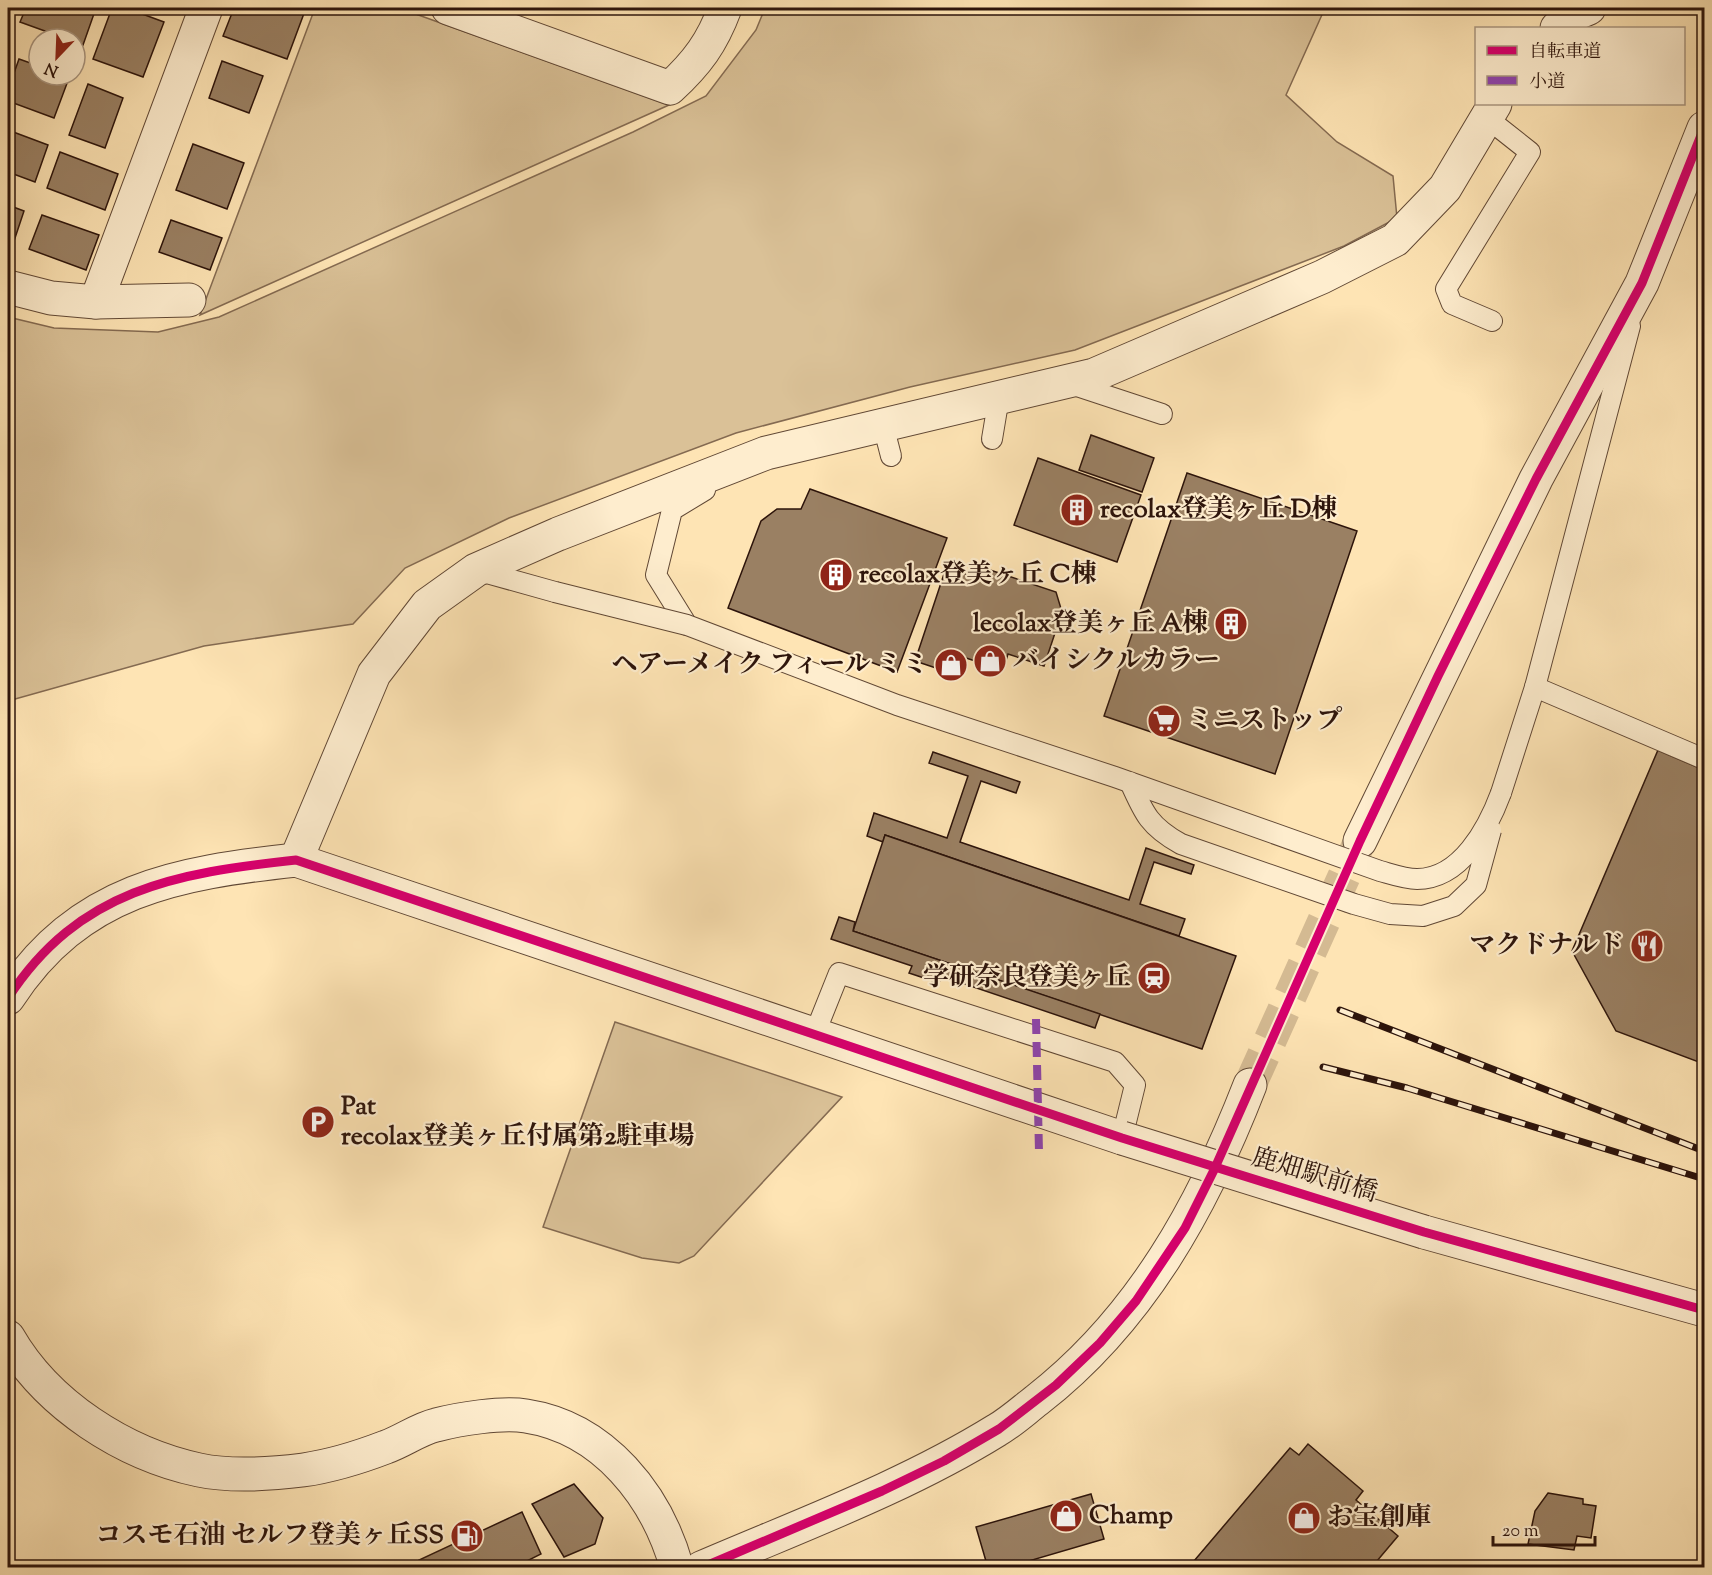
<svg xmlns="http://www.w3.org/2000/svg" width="1712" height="1575" viewBox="0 0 1712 1575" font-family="'Sorts Mill Goudy','Noto Serif JP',serif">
	<rect width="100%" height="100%" fill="#fee4b4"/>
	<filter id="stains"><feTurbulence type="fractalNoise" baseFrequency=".00333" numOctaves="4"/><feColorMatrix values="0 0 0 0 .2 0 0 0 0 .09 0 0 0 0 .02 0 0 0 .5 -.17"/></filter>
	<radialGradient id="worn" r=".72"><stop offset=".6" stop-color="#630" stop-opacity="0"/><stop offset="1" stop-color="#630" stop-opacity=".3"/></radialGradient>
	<g fill="#dac197" stroke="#846a51" stroke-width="1.5">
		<polygon points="315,8 399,8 669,105 200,315"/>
		<polygon points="765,8 1325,8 1286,95 1337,142 1393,176 1397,218 1344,246 1075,350 910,387 736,433 509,518 405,568 353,624 204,646 8,701 8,317 54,328 158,332 219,317 633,132 706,96 756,30"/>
		<polygon points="615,1022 842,1097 694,1256 679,1263 642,1258 543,1227"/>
	</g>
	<g fill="#9a8063" stroke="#2d140b" stroke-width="1.5">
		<polygon points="26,8 96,8 83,45 75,42 75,39 67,39 20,22"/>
		<polygon points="112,8 126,8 164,22 143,77 93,59"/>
		<polygon points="234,8 306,8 287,59 223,36"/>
		<polygon points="19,59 39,66 39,75 69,78 54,118 8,101 8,90"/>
		<polygon points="222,61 263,76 249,113 209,98"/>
		<polygon points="88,84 123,98 105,148 69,135"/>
		<polygon points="8,130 48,145 35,182 8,172"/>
		<polygon points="193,144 244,163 227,209 176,190"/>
		<polygon points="60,152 118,174 105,210 47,188"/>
		<polygon points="8,205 24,211 13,244 8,242"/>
		<polygon points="42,215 99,235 86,270 29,249"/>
		<polygon points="171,220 222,238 210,270 159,252"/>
		<polygon points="1091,435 1154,458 1142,492 1079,470"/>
		<polygon points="1038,458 1141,495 1117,562 1014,525"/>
		<polygon points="1187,473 1357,531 1275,774 1104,716"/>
		<polygon points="810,489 947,538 897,672 728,608 761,521 777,509 801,509"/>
		<polygon points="946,568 983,580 987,569 1056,592 1062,612 1044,666 1008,654 1003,670 966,658 960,676 915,661"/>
		<polygon points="1658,750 1704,770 1704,1064 1616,1031 1572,951"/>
		<polygon points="933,752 1020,782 1016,793 981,781 960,842 1129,900 1146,848 1194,865 1191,874 1154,862 1140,904 1185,919 1179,936 885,835 883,842 867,836 874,813 947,838 968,776 929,763"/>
		<polygon points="885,835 1236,956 1202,1049 853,931"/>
		<polygon points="839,917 855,922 853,931 1100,1014 1095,1028 941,976 939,983 909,973 912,966 831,939"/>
		<polygon points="1308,1444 1363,1491 1356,1500 1398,1536 1371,1568 1188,1568 1290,1448 1299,1455"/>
		<polygon points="574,1484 603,1518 595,1544 564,1557 532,1504"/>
		<polygon points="1548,1493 1583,1499 1583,1504 1596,1506 1591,1538 1577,1536 1574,1550 1528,1544 1535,1511"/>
		<polygon points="1091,1494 1104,1539 1005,1568 988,1568 976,1527"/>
		<polygon points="522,1512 541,1554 513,1568 423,1568 419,1560"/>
	</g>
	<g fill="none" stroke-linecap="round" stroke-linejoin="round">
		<polyline stroke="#d4ba92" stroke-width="33" stroke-dasharray="33 16" stroke-linecap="butt" points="1250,1085 1360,841"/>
		<defs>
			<g id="service">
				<polyline points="1487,118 1530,152 1446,289 1452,304 1492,321"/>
				<polyline points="1071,384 1162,414"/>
				<polyline points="883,425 891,456"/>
				<polyline points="992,439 999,397"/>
				<polyline points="476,570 555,592"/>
				<polyline points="687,625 656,575 672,510 705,490"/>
				<polyline points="1535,687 1704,759"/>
				<polyline points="1501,793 1535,687 1630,326"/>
				<polyline points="815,1033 839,973 1115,1062 1135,1085 1122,1138"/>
			</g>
			<g id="minor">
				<path d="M448 8 670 88C697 63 712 43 725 8"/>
				<polyline points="8,287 51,298 96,302 206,8"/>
				<polyline points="96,302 189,300"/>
			</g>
			<g id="tertiary">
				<polyline points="1557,28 1570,16 1589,8"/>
				<polyline points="1360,841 1536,479 1642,283 1704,128"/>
				<polyline points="296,860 374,674 427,605 476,570 558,534 766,453 1094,375 1322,277 1395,240 1445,188 1495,104"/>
				<path d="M8 998C79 889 176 873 296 860L1122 1138"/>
				<polyline points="1424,1232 1704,1310"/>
				<path d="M8 1337C47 1405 124 1454 199 1470 232 1477 271 1474 303 1470 331 1466 360 1457 386 1447 403 1441 419 1429 436 1425 459 1419 502 1412 526 1416 604 1428 657 1496 677 1568"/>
				<path d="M701 1568C801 1525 905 1487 997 1430 1011 1422 1024 1410 1037 1400 1141 1319 1203 1206 1250 1085"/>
			</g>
		</defs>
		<use href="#service" stroke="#614835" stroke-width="22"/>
		<use href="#minor" stroke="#614835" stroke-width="35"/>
		<use href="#tertiary" stroke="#614835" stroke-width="35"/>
		<use href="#service" stroke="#feedce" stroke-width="20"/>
		<use href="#minor" stroke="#feedce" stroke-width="33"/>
		<use href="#tertiary" stroke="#feedce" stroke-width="33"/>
		<defs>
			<g id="rail">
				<polyline points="1340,1010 1704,1151"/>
				<polyline points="1323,1067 1407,1088 1704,1179"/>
			</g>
		</defs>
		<use href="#rail" stroke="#2d140b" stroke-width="7"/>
		<use href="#rail" stroke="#feedce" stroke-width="4.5" stroke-dasharray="14" stroke-linecap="butt"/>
		<defs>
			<g id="service-bridge">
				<path d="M555 592 687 625 897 705 1115 777 1380 871C1391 874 1405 879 1417 879 1461 879 1488 828 1501 793"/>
				<path d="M1130 782C1144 814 1150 827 1181 844L1354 904 1390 914 1423 916 1454 906 1476 885 1491 830"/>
			</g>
			<polyline id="tertiary-bridge" points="1122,1138 1424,1232"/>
		</defs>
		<use href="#service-bridge" stroke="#614835" stroke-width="22" stroke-linecap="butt"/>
		<use href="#tertiary-bridge" stroke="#614835" stroke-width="35" stroke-linecap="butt"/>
		<use href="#service-bridge" stroke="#feedce" stroke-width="20"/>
		<use href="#tertiary-bridge" stroke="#feedce" stroke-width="33"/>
		<polyline stroke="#8e44ad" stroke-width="8" stroke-dasharray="15 8" stroke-linecap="butt" points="1036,1019 1039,1152"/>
		<defs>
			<g id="cycleway">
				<path d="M8 998C79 889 176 873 296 860L1122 1138 1424 1232 1704 1310"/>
				<polyline points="701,1568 882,1491 944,1461 999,1429 1056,1385 1100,1343 1136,1301 1185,1228 1214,1170 1360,841 1438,676 1536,479 1642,283 1704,128"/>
			</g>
		</defs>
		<use href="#cycleway" stroke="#feedce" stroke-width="13"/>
		<use href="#cycleway" stroke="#d6006c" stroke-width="9"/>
	</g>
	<defs>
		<symbol id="building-disc" viewBox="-11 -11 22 22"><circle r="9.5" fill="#8f2418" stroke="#feedce"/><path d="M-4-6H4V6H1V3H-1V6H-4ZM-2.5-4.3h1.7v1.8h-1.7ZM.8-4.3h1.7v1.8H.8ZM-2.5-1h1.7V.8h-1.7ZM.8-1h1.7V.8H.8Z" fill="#fff"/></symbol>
		<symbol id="shop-disc" viewBox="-11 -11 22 22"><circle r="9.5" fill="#8f2418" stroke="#feedce"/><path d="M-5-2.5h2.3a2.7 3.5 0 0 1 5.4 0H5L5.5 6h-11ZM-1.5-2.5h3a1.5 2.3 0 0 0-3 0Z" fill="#fff"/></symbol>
		<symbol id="supermarket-disc" viewBox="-11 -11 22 22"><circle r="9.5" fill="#8f2418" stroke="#feedce"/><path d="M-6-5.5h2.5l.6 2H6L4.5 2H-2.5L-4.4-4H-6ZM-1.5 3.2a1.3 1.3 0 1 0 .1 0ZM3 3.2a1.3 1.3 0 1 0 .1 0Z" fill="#fff"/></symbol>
		<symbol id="restaurant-disc" viewBox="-11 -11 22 22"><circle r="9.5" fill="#8f2418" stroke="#feedce"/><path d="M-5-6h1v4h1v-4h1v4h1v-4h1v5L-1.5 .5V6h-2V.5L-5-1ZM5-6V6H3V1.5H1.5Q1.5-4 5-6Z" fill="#fff"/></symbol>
		<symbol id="station-disc" viewBox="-11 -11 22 22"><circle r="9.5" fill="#8f2418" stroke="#feedce"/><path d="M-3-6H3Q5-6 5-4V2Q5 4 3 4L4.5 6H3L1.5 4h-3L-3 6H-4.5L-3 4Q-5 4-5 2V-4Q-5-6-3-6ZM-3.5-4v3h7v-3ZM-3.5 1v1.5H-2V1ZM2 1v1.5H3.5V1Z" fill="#fff"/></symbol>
		<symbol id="parking-disc" viewBox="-11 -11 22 22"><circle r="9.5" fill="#8f2418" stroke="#feedce"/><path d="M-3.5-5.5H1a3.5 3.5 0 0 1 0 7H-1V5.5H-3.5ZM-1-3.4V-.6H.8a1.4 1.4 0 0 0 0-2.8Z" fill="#fff"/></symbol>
		<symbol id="fuel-disc" viewBox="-11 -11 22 22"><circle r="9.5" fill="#8f2418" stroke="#feedce"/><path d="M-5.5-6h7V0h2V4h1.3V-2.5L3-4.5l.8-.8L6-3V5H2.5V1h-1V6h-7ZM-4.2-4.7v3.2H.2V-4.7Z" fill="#fff"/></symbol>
	</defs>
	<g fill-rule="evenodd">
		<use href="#building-disc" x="1058" y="491" width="38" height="38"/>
		<use href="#building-disc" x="817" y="556" width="38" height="38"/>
		<use href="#building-disc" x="1212" y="605" width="38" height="38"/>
		<use href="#shop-disc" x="971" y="642" width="38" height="38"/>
		<use href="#shop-disc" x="932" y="646" width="38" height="38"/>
		<use href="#supermarket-disc" x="1145" y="702" width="38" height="38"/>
		<use href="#restaurant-disc" x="1628" y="927" width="38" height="38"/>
		<use href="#station-disc" x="1135" y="959" width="38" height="38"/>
		<use href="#parking-disc" x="299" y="1103" width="38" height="38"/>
		<use href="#shop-disc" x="1047" y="1497" width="38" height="38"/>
		<use href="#shop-disc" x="1285" y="1499" width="38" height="38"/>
		<use href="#fuel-disc" x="448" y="1517" width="38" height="38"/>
	</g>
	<g text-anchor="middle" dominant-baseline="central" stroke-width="4.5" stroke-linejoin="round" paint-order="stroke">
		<g font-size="26" font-weight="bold" fill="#2d140b" stroke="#feedce" text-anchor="start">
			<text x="1100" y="510">recolax登美ヶ丘 D棟</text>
			<text x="859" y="575">recolax登美ヶ丘 C棟</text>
			<text x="1208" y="624" text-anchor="end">lecolax登美ヶ丘 A棟</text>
			<text x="1013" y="661">バイシクルカラー</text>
			<text x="928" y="665" text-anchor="end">ヘアーメイク フィール ミミ</text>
			<text x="1187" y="721">ミニストップ</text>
			<text x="1624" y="946" text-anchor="end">マクドナルド</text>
			<text x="1131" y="978" text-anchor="end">学研奈良登美ヶ丘</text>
			<text x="341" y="1107">Pat<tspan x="341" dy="30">recolax登美ヶ丘付属第2駐車場</tspan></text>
			<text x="1089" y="1516">Champ</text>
			<text x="1327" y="1518">お宝創庫</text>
			<text x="444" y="1536" text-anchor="end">コスモ石油 セルフ登美ヶ丘SS</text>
		</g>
		<g font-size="26" fill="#2d140b" stroke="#feedce">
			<text transform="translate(1314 1176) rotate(17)">鹿畑駅前橋</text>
		</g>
	</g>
	<rect width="1712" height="1575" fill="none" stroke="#fee4b4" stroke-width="30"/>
	<rect x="9" y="9" width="1694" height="1557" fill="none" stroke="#2d140b" stroke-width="3"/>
	<rect x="15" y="15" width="1682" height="1545" fill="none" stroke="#2d140b" stroke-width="1.5"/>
	<rect x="1475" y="27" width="210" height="78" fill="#feedce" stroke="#aa9680" stroke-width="1.5"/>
	<rect x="1487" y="46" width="30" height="9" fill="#d6006c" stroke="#aa9680" stroke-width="1.5"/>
	<text x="1529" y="57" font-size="18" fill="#2d140b">自転車道</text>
	<rect x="1487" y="76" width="30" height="9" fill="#8e44ad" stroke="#aa9680" stroke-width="1.5"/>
	<text x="1529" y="87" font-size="18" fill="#2d140b">小道</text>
	<g transform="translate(57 57) rotate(203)"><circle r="28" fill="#feedce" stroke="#aa9680" stroke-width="1.5"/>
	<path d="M0-4.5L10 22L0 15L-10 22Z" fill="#8f2418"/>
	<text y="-9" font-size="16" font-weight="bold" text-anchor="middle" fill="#2d140b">N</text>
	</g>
	<path d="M1493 1536v9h102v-9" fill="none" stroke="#2d140b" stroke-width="3"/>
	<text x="1502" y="1536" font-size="18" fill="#2d140b" stroke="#feedce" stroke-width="4.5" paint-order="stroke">20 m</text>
	<rect width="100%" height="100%" filter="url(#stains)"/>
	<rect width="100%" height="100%" fill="url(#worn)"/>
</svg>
